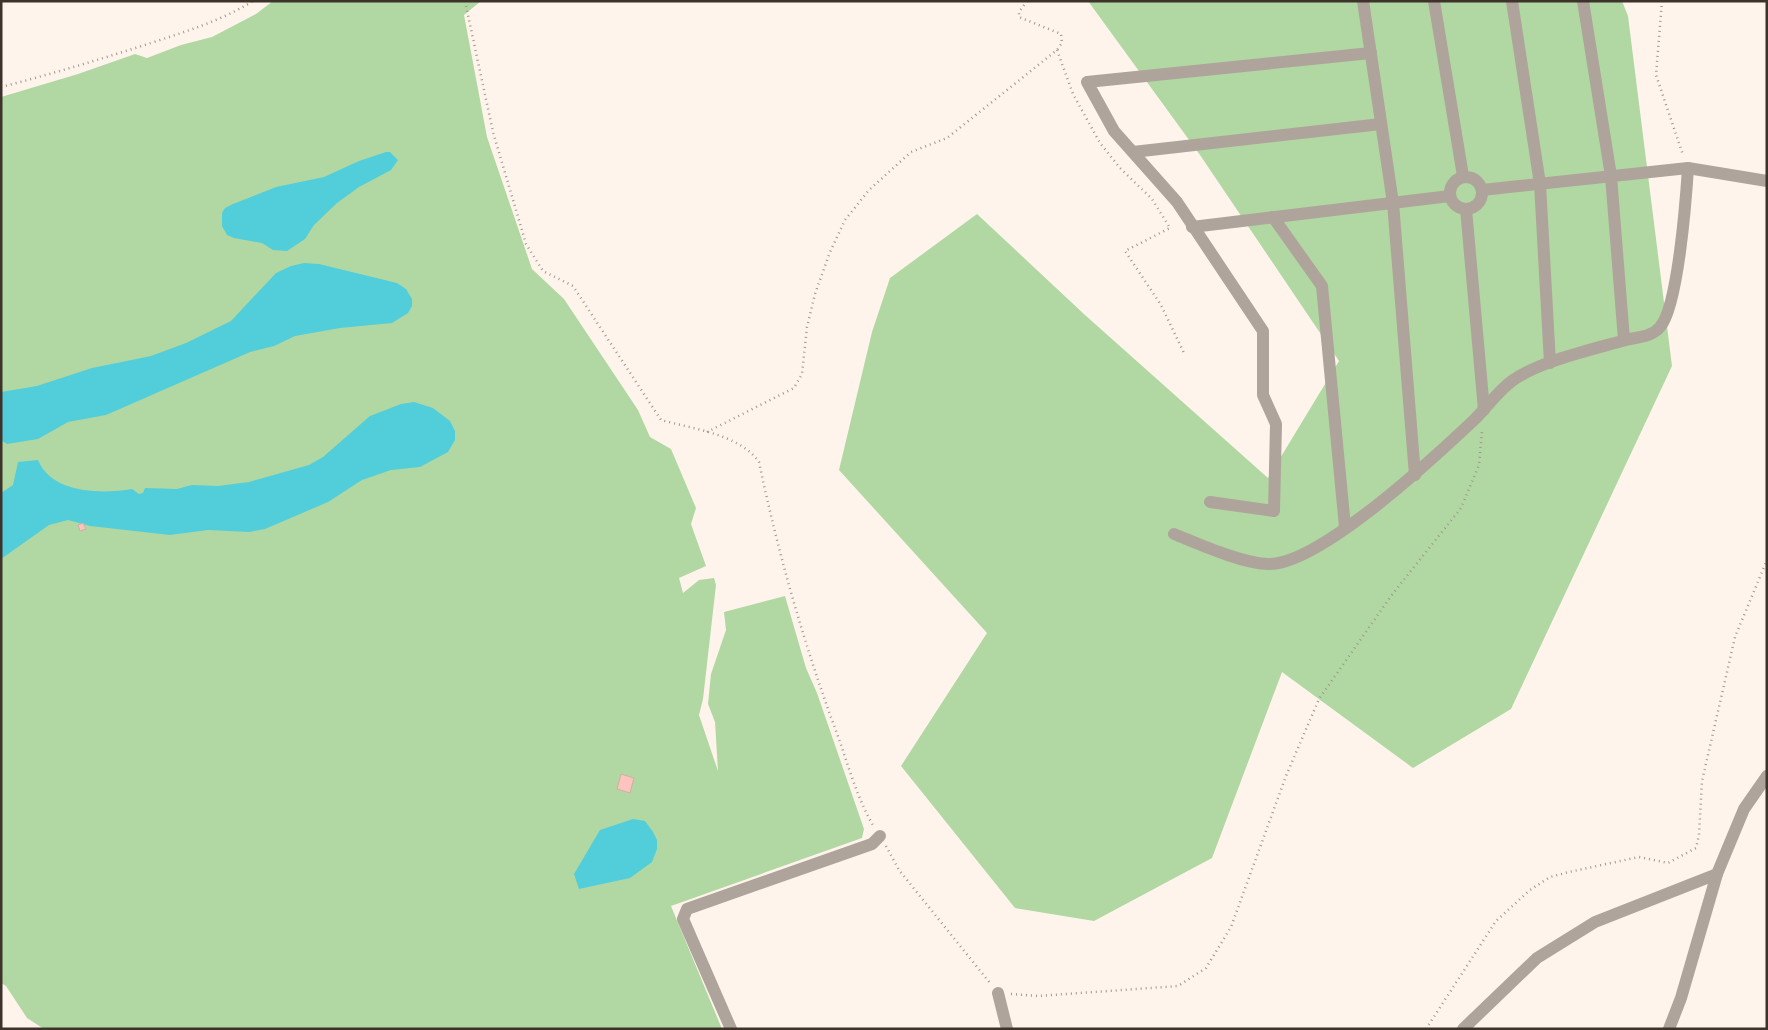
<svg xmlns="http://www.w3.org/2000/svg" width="1768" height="1030" viewBox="0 0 1768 1030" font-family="'Titillium Web',sans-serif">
	<rect width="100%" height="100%" fill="#fff4ec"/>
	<g fill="#b1d8a2">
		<polygon points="273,1 481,1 464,15 487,137 532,269 564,299 638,410 650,437 671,449 696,508 691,524 706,566 679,578 683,593 699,580 714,578 716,585 703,699 699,715 718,771 715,722 708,704 711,674 726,630 724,612 785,596 806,668 817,693 864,829 862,838 671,906 722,1029 44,1029 27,1018 6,986 1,983 1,97 78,74 135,54 147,58 181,45 212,37 256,14"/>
		<polygon points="1088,1 1622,1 1628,16 1672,366 1511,709 1413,768 1282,672 1212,858 1094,921 1015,908 901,766 987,633 839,470 872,332 890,278 977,214 1085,315 1268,478 1339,361 1200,155"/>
	</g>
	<g fill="#52cdda">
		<polygon points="386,152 390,152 398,160 391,170 359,187 337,203 314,225 305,239 287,251 273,250 262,243 234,238 227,235 222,226 222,213 225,208 233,204 276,187 324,177 359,161"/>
		<polygon points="304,263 319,264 397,283 406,289 412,299 412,306 408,313 392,323 340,328 295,336 274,346 250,352 106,415 68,422 38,439 7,444 1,440 1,392 37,386 92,368 151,356 186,343 231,321 276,273 291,266"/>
		<path d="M414 402 433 408 450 421 455 431V440L448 452 420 467 391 470 362 480 328 502 265 529 249 532 208 530 170 535 90 526 68 520 49 525 1 559V493L13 485 18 462 38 460C52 494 102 494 132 489L139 494 143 493 145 488 177 489 192 485 218 486 249 482 309 465 323 457 370 416 401 404Z"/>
		<polygon points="633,819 645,821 653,832 657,840 657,849 652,862 630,878 579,889 574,874 600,830"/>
	</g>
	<g fill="#fdc4bd" stroke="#d0aea9">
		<polygon points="83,523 86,529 80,531 78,525"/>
		<polygon points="621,774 634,778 630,793 617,789"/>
	</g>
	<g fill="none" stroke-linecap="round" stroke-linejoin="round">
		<g stroke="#a0968e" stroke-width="2.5" stroke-dasharray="1 4" stroke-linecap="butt">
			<path d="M465 1 493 132 526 244 543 271 573 286 661 420C693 429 739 434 759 462 779 557 805 648 839 739 849 768 858 800 874 827"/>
			<polyline points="1662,1 1656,75 1683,155"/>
			<polyline points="1057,50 1073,94 1100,143 1120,168 1152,199 1170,228 1125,251 1161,305 1184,353"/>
			<path d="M1 87C52 74 101 59 151 43 187 31 221 21 253 1"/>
			<polyline points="707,432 794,388 802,374 807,327 815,294 830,252 845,220 869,190 911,152 947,138 1057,50 1062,43 1061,34 1019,17 1019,12 1027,1"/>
			<polyline points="886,846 899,870 990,983"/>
			<polyline points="1011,994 1038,996 1178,986 1206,968 1231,927 1286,776 1319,699 1391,596 1461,508 1479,465 1482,431"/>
			<polyline points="1426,1029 1496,921 1530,890 1550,877 1569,872 1639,857 1668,863 1696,848 1699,835 1702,781 1735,637 1767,560"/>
		</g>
		<g stroke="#afa49b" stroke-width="12">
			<polyline points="1363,1 1393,203 1415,475"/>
			<polyline points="1434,1 1463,176"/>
			<polyline points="1512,1 1540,184 1550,363"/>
			<polyline points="1583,1 1611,176 1624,340"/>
			<polyline points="1133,152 1381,124"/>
			<circle cx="1466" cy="193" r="16"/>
			<polyline points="1482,190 1688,168 1767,181"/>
			<polyline points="1466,209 1484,410"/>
			<polyline points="1273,217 1322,286 1345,527"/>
			<polyline points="1192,227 1450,196"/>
			<polyline points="1210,502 1274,511 1276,424 1263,395 1263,331 1177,202 1114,131 1087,82 1371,53"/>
			<path d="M1174 534C1199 544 1241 563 1267 564 1317 567 1437 455 1475 419 1487 407 1498 391 1512 381 1538 362 1590 350 1622 341 1634 337 1651 338 1660 327 1678 307 1686 199 1688 168"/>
			<polyline points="998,993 1007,1029"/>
			<polyline points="731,1029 683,919 687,909 872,844 880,836"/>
			<polyline points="1463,1029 1537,958 1595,922 1717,874 1744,809 1767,776"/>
			<polyline points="1669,1029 1681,998 1717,874"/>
		</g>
	</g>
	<rect width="1768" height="1030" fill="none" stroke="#3d332b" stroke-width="5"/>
</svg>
